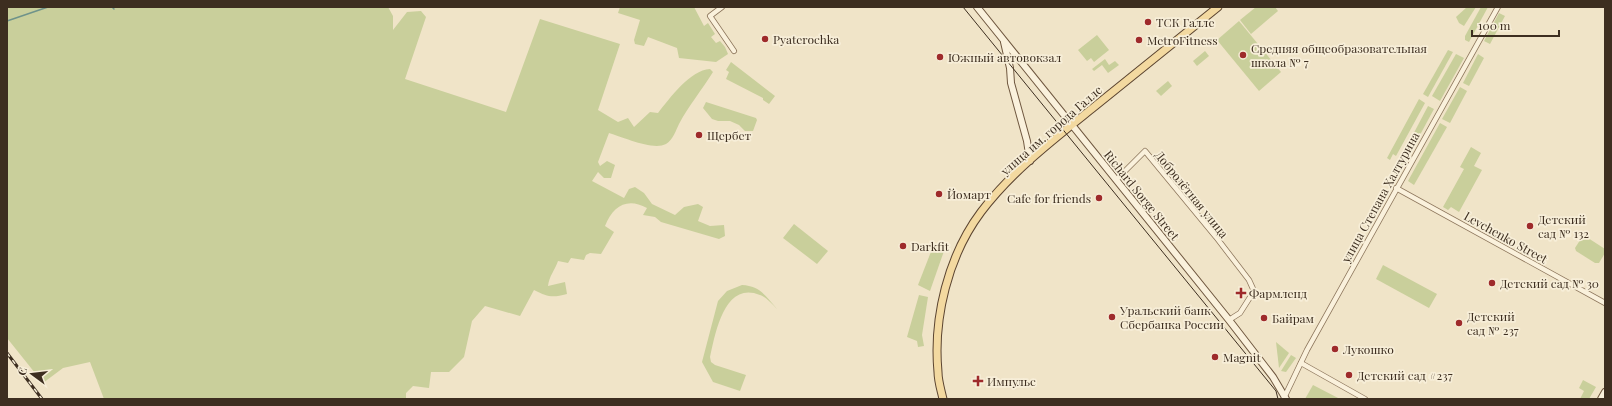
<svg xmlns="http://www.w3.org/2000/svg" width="1612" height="406" viewBox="0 0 1612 406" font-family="'Playfair Display',serif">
	<rect width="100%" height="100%" fill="#f0e4c8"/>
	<g fill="#c9cf9b">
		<path d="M7 7H388L393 16V30L407 12 421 11 426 17 405 79 506 112 540 19 620 44 598 110 618 122 628 118 634 127 650 112 658 113C670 98 690 70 710 69L713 72C702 90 689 105 679 124 676 130 673 140 666 144 653 151 623 137 609 133L598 162 600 166 607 161 615 165 611 178H604L598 172 592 181 624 198 629 189 635 187 644 193 652 204 675 215 684 207 698 204 703 207 698 221 710 226 724 225 725 236 719 239 661 222 655 217 643 215 647 208C627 197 613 206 605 226L614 232 601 254 590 253 586 255 584 260 571 258 568 263 558 261C555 270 549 276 548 286L565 282 567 294C552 298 548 297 534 290L520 316 485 306 472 321 464 357 449 372H431L429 388 413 386 406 393V399H104L90 362 63 368 43 383 7 338Z"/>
		<polygon points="620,7 694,7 704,26 708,23 715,34 711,37 716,43 720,41 725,47 728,54 716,62 679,58 677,48 648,37 644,46 635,44 634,40 640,20 618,13"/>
		<polygon points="1256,7 1275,7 1278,11 1251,34 1240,20"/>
		<polygon points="1467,7 1476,7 1464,26 1459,23 1456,17"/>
		<polygon points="1481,7 1488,7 1469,42 1465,40 1465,36"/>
		<polygon points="1499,13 1505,16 1490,44 1484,41"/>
		<polygon points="1239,21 1281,72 1259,91 1217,40"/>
		<polygon points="1097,35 1109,50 1094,62 1091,58 1087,61 1078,50"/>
		<polygon points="1448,50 1453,52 1428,97 1423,94"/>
		<polygon points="1205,51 1209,56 1197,66 1193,61"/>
		<polygon points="1456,54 1464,58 1440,101 1432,96"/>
		<polygon points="1478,54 1484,58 1469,86 1463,83"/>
		<polygon points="1105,59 1109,65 1115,61 1119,65 1108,73 1102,65 1094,71 1092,69"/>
		<polygon points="731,62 775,96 769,104 763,100 763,98 726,79 729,72 726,70"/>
		<polygon points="1168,81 1172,86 1161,96 1156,91"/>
		<polygon points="1460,87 1467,91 1450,123 1442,119"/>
		<polygon points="1419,99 1425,103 1396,156 1393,154 1390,160 1387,158"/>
		<polygon points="706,102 756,118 757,120 753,131 745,131 739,125 730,121 718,121 712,119 703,108"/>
		<polygon points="1428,106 1434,109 1401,170 1396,167"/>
		<polygon points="1440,123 1447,127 1414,185 1408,181"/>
		<polygon points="1471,147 1481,153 1474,166 1482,170 1459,212 1451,207 1448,210 1443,207 1464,169 1460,167"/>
		<polygon points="794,224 828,251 817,264 783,238"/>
		<polygon points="1585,236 1605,249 1605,253 1599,263 1595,263 1576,251 1575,248 1582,237"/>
		<polygon points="934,244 944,251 930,291 918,285"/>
		<polygon points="1383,265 1437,294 1429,308 1376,279"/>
		<path d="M742 285C760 286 766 296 777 309 772 304 766 297 760 295 724 280 715 335 710 357L711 362 715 365 746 375 740 391 713 382 702 362 718 301 727 291Z"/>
		<polygon points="919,295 928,297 922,335 924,346 918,347 917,341 907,337"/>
		<polygon points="1276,342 1289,353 1279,368"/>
		<polygon points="1291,355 1296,358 1286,372 1281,371"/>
		<polygon points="1583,380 1596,387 1589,399 1580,399 1584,391 1579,388"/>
		<polygon points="1313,385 1340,399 1305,399"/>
	</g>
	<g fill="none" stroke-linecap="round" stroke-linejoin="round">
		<g stroke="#6f938a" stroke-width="1.5">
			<polyline points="112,7 114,9"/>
			<polyline points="7,21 48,7"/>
		</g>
		<defs>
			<g id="street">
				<polyline points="722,7 710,16 734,51"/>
				<polyline points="1116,180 1145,151 1216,237 1249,280 1254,291 1240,313 1229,320"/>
				<polyline points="1396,188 1605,303"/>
				<polyline points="1301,363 1365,399"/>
				<polyline points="1284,398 1307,350 1498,7"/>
			</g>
			<g id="secondary">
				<polyline points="977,7 1229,320 1273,377 1286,399"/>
				<polyline points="1004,42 1010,68 1011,83 1027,141 1030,161"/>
				<polyline points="1601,399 1605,392"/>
			</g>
			<path id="primary" d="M943 399C941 390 938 381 938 372 933 318 948 256 981 212 1012 171 1054 139 1094 107 1135 74 1177 40 1218 7"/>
		</defs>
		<use href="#street" stroke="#8d765c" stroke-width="6"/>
		<use href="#secondary" stroke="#6f573f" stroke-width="8"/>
		<use href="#primary" stroke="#5b4430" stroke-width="9"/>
		<use href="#street" stroke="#faf1dc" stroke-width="4.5"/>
		<use href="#secondary" stroke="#faf1dc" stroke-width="6"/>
		<use href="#primary" stroke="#f3d9a0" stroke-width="7"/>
		<polyline stroke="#3d2e20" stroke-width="1" points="963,7 1276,391 1278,399"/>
		<defs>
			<polyline id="rail" points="7,353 42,399"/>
		</defs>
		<use href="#rail" stroke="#3d2e20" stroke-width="3"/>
		<use href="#rail" stroke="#f7eed8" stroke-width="1.5" stroke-dasharray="4.5" stroke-linecap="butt"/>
	</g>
	<g fill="#9e2a2b" stroke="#f7eed8" stroke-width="1.5">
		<circle cx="1148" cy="22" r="4"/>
		<circle cx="765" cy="39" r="4"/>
		<circle cx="1139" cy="40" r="4"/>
		<circle cx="1243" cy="55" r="4"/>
		<circle cx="940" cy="57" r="4"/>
		<circle cx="699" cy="135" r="4"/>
		<circle cx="939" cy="194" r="4"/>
		<circle cx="1099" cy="198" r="4"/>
		<circle cx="1530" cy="226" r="4"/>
		<circle cx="903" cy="246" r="4"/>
		<circle cx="1492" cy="283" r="4"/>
		<path d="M1239 287h4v4h4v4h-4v4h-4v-4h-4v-4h4z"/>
		<circle cx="1112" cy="317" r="4"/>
		<circle cx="1264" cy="318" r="4"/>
		<circle cx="1459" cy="323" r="4"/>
		<circle cx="1335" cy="349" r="4"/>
		<circle cx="1215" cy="357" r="4"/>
		<circle cx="1349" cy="375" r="4"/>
		<path d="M976 375h4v4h4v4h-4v4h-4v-4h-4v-4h4z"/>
	</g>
	<g text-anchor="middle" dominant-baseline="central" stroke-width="3.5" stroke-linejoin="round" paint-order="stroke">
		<g font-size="12" fill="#3d2e20" stroke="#f7eed8" text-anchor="start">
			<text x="1156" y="22">ТСК Галле</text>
			<text x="773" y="39">Pyaterochka</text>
			<text x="1147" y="40">MetroFitness</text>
			<text x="1251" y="48">Средняя общеобразовательная<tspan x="1251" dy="14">школа № 7</tspan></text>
			<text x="948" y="57">Южный автовокзал</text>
			<text x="707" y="135">Щербет</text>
			<text x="947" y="194">Йомарт</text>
			<text x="1091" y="198" text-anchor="end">Cafe for friends</text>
			<text x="1538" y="219">Детский<tspan x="1538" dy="14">сад № 132</tspan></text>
			<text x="911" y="246">Darkfit</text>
			<text x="1500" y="283">Детский сад № 30</text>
			<text x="1249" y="293">Фармленд</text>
			<text x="1120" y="310">Уральский банк<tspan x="1120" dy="14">Сбербанка России</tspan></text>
			<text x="1467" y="316">Детский<tspan x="1467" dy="14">сад № 237</tspan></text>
			<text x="1272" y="318">Байрам</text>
			<text x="1343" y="349">Лукошко</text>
			<text x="1223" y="357">Magnit</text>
			<text x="1357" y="375">Детский сад #237</text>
			<text x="987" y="381">Импульс</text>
		</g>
		<g font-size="12" fill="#3d2e20" stroke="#f7eed8">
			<text transform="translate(1051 130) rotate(-41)">улица им. города Галле</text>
			<text transform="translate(1192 194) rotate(51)">Добролётная улица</text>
			<text transform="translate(1142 195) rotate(51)">Richard Sorge Street</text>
			<text transform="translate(1380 197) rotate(-61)">улица Степана Халтурина</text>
			<text transform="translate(1506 237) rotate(29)">Levchenko Street</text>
		</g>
	</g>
	<rect width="1612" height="406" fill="none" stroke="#3d2e20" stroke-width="16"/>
	<g transform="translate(32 374) rotate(285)" stroke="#f7eed8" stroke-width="3" paint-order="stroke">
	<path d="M0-3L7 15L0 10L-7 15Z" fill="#3d2e20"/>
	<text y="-6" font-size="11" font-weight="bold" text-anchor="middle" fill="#3d2e20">С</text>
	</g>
	<path d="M1472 30v6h87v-6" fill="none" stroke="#3d2e20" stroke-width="2"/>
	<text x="1478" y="30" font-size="12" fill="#3d2e20" stroke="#f7eed8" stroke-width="3" paint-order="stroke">100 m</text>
</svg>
